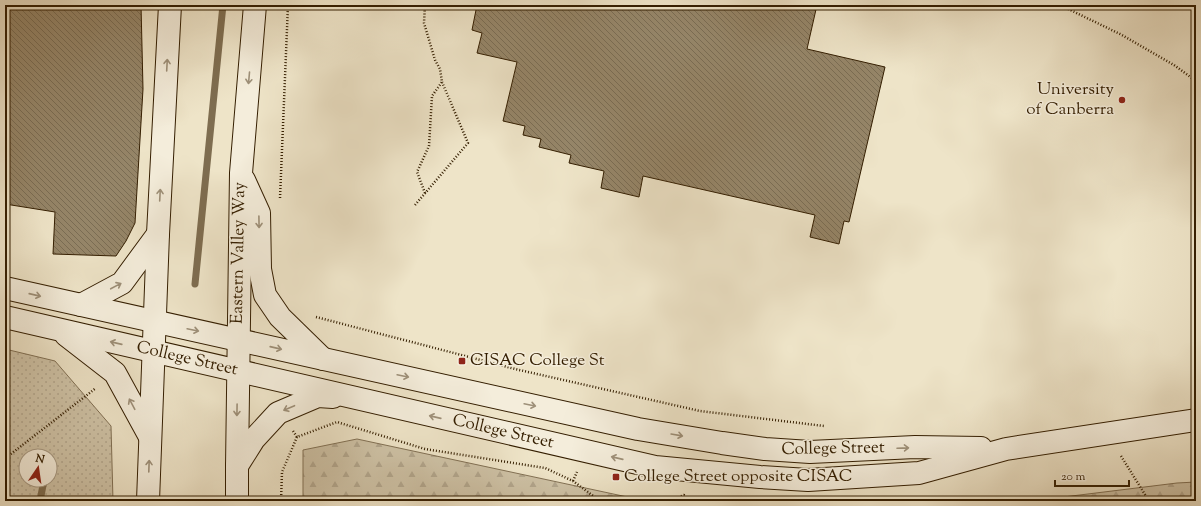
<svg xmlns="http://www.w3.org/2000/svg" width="1201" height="506" viewBox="0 0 1201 506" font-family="'Sorts Mill Goudy',serif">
	<defs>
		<pattern id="forest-firs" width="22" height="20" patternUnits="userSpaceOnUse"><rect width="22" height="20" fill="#cec2a6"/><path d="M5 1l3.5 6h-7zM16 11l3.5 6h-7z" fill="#b2a68d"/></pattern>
		<pattern id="park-dots" width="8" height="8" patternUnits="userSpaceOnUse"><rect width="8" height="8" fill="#cec2a6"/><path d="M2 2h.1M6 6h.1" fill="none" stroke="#b2a68d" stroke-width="1.8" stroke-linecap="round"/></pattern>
		<pattern id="building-back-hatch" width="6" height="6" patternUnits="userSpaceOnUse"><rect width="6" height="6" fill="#958568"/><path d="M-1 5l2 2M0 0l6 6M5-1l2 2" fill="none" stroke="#7a6c53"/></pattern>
	</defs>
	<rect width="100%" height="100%" fill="#eee4c8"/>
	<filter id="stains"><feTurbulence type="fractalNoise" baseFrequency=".005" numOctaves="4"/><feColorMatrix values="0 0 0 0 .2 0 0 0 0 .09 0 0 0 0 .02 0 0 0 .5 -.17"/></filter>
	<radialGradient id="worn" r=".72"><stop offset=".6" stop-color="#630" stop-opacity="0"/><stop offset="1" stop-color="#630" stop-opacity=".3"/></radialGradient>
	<g fill="url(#forest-firs)" stroke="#817054">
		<polygon points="357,439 646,501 303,501 303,450"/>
		<polygon points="1196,482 1196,501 1031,501 1177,483"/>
	</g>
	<path fill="url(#park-dots)" stroke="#817054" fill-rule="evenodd" d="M5 349 55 361 111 426 113 501H5ZM26 456H50V480H26Z"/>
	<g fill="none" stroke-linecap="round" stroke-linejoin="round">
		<g stroke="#7e6d50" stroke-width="7">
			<polyline points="195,284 223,5"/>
			<polyline points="40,501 44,480"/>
		</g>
	</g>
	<g fill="url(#building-back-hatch)" stroke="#341e01">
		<polygon points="5,5 141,5 143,89 135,223 126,241 116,256 53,254 55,212 5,204"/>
		<polygon points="477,5 817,5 807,49 885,67 849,222 844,221 839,244 810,237 815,215 643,176 639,197 601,188 604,171 569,163 571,155 539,147 541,139 523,135 525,126 503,121 517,62 477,53 482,33 472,30"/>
	</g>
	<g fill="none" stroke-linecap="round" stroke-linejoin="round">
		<defs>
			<g id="secondary">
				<polyline points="244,180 259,213 260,269 265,295 280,317 323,359"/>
				<polyline points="5,288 638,429 722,443 765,449 810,452 915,447 981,448"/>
				<polyline points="81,305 122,283 158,234"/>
				<polyline points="5,317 655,467 760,477 808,480 919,473 1006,449 1196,420"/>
				<polyline points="66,335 115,373 150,437"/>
				<polyline points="237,466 254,439 278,413 318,396 333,397"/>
				<polyline points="148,501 158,234 170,5"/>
				<polyline points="237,501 237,466 241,173 255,5"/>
			</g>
		</defs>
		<use href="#secondary" stroke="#341e01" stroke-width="24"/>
		<g stroke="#341e01" stroke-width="2.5" stroke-dasharray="1 2" stroke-linecap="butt">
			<polyline points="1060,5 1122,35 1174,65 1196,81"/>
			<polyline points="425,193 417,172 429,146 432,96 442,82 440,69 435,60 424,23 425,5"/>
			<polyline points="280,198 288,5"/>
			<polyline points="415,205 468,143 442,82"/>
			<polyline points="316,317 515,369 700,411 824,426"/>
			<polyline points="293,431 297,437 337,422 425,449 545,468 573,481 600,501"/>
			<polyline points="1121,456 1149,501"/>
			<polyline points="5,467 7,457 96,388"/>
			<polyline points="573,481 577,472"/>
			<polyline points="281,501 282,472 297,437"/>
			<polyline points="670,501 684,495 686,496"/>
		</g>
		<use href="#secondary" stroke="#f4eddb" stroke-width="22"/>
	</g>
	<defs><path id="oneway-shaft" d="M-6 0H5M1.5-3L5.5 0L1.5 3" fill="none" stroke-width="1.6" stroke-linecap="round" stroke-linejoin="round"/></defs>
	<g stroke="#9e9079">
		<use href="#oneway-shaft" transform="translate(167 65) rotate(-87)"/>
		<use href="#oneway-shaft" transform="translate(249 78) rotate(95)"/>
		<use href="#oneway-shaft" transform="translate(160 195) rotate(-87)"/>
		<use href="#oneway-shaft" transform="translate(259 222) rotate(89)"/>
		<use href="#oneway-shaft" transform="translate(116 286) rotate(-28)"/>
		<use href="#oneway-shaft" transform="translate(35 295) rotate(13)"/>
		<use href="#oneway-shaft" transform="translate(193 330) rotate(12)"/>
		<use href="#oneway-shaft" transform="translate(116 343) rotate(-167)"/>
		<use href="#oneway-shaft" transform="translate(276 348) rotate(13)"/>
		<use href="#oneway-shaft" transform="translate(403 376) rotate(12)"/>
		<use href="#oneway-shaft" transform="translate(132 404) rotate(-118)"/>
		<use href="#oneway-shaft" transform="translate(530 405) rotate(12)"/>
		<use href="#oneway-shaft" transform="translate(289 408) rotate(157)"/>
		<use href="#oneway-shaft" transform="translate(237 410) rotate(91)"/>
		<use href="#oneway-shaft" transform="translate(435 417) rotate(-167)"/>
		<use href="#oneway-shaft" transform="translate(677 435) rotate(10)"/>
		<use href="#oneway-shaft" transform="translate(903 448) rotate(-2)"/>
		<use href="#oneway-shaft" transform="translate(617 458) rotate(-167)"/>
		<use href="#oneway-shaft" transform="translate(149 466) rotate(-88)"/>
	</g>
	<g fill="#8f2418" stroke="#f4eddb" stroke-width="1.5">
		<circle cx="1122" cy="100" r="4"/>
		<rect x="458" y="357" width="8" height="8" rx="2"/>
		<rect x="612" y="473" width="8" height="8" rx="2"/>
	</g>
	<g text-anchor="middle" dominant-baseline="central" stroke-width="3" stroke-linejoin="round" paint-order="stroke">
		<g font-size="17" fill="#341e01" stroke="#f4eddb" text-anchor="start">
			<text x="1114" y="90" text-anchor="end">University<tspan x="1114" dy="20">of Canberra</tspan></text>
			<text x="470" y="361">CISAC College St</text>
			<text x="624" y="477">College Street opposite CISAC</text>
		</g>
		<g font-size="17" fill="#341e01" stroke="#f4eddb">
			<text transform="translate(239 253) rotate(-89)">Eastern Valley Way</text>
			<text transform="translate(187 359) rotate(13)">College Street</text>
			<text transform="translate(503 432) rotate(13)">College Street</text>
			<text transform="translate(833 449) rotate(-1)">College Street</text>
		</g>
	</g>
	<rect width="1201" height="506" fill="none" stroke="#eee4c8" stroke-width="20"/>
	<rect x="6" y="6" width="1189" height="494" fill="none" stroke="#341e01" stroke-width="2"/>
	<rect x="10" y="10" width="1181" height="486" fill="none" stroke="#341e01"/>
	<g transform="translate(38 468) rotate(13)"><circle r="19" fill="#f4eddb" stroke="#a79a84"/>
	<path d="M0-3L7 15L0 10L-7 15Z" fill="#8f2418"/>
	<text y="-6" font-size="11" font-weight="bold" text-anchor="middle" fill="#341e01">N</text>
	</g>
	<path d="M1055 480v6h74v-6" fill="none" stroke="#341e01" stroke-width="2"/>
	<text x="1061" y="480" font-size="12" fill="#341e01" stroke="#f4eddb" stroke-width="3" paint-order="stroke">20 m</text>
	<rect width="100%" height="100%" filter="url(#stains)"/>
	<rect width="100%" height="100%" fill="url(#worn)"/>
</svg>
